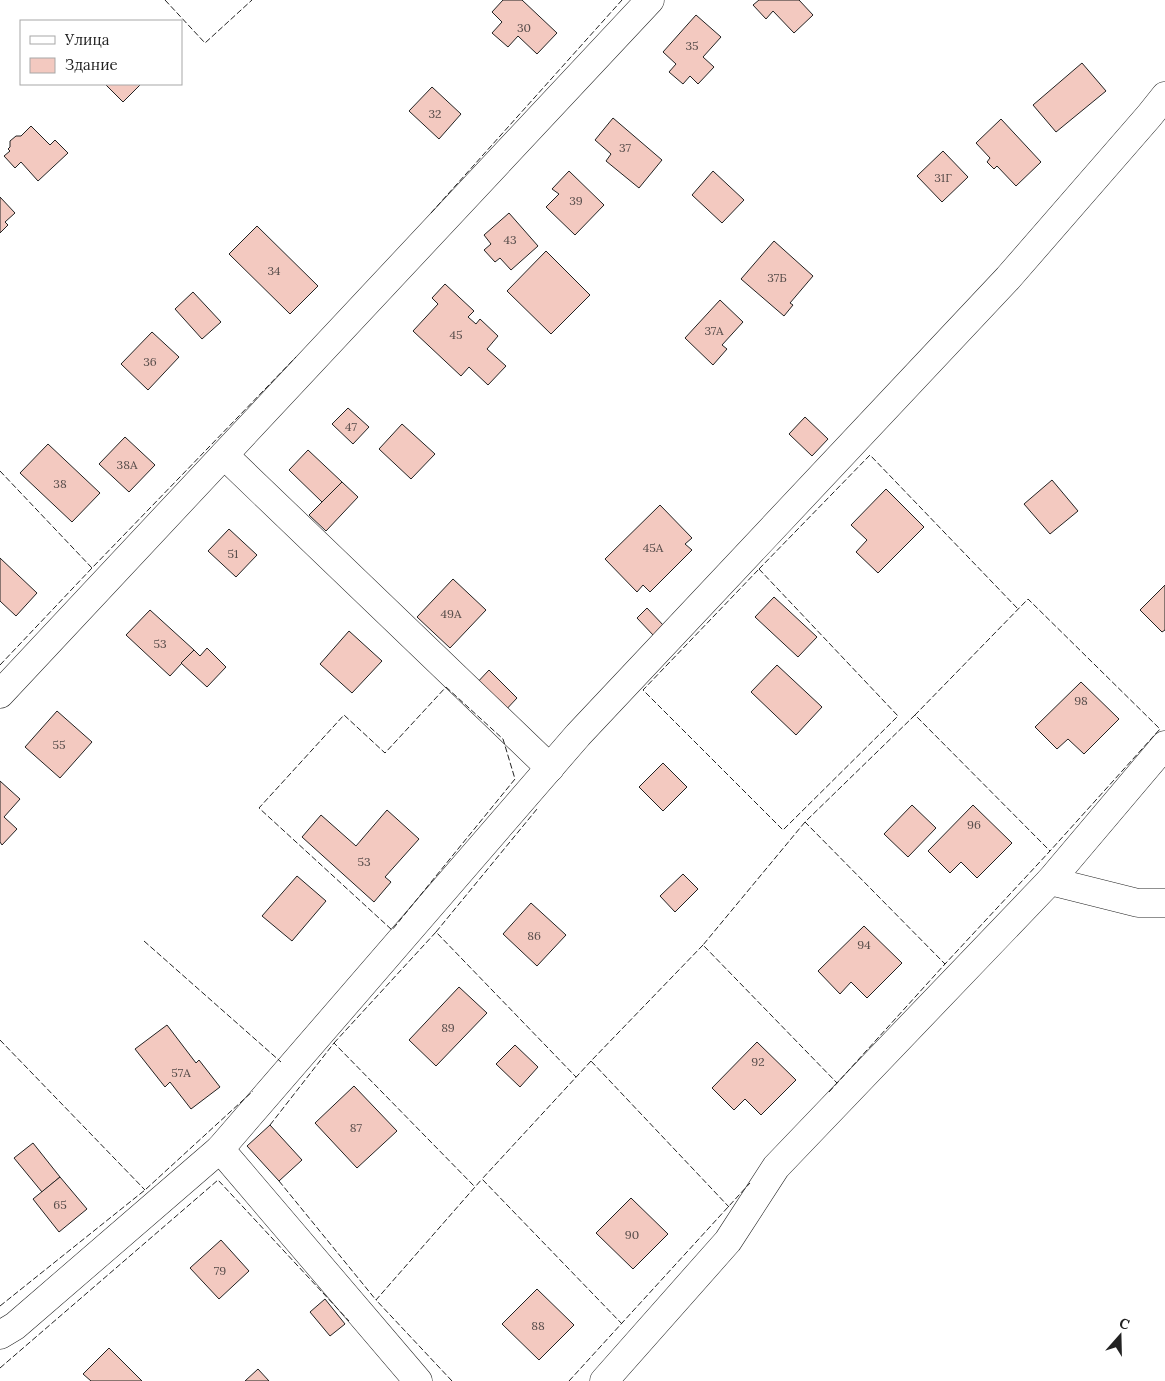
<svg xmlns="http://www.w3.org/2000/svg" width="1165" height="1381" viewBox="0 0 1165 1381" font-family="Lora,serif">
	<rect width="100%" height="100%" fill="#fff"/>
	<g fill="#f3c9c0" stroke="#222">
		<polygon points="503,0 522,0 557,33 537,54 518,36 508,47 492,33 502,22 492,12"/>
		<polygon points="759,0 799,0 813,15 794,33 773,11 766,19 753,5"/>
		<polygon points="696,15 721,37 703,57 714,67 698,84 690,76 683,84 669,72 676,64 663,52"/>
		<polygon points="1082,63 1106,91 1056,132 1033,105"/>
		<polygon points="105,84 141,84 123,102"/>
		<polygon points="432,87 461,114 439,139 409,111"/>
		<polygon points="613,118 662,160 639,188 606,161 611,154 595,140"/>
		<polygon points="1001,119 1041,162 1016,186 997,166 994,169 987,162 990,158 976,143"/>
		<polygon points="31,126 50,145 55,140 68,153 38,181 21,162 15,168 4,156 10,151 8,149 10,147 10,141 16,136 21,136"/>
		<polygon points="943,151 968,177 942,202 917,176"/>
		<polygon points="569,171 604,205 575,235 546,207 559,194 552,189"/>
		<polygon points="713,171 744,200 722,223 692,195"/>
		<polygon points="0,197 15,213 5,222 8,225 0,233"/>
		<polygon points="509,213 538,246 511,270 500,258 495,262 484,250 491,244 484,235"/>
		<polygon points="257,226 318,286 290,314 229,254"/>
		<polygon points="774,241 813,276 790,303 793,305 784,316 741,279"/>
		<polygon points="546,251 590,295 551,334 507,291"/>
		<polygon points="445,284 474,311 468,317 476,324 480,319 498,336 487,349 506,366 488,385 469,367 461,376 413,331 438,304 432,298"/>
		<polygon points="193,292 221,322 202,339 175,309"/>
		<polygon points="720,300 743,322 722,345 727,349 713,365 685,338"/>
		<polygon points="152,332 179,357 148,390 121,364"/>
		<polygon points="348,408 369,427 353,444 332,424"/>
		<polygon points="805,417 828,439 812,456 789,434"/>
		<polygon points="402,424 435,454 411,479 379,449"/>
		<polygon points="125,437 155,465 129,492 99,464"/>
		<polygon points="48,444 100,493 72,522 20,473"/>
		<polygon points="308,450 342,482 322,502 289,470"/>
		<polygon points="1052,480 1078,511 1050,534 1024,504"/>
		<polygon points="342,482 358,497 326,531 309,515"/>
		<polygon points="886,489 924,527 878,573 856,552 867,540 851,525"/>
		<polygon points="660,505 692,538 685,544 692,550 650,592 643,585 637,592 605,559"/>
		<polygon points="229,529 257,555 236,577 208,551"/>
		<polygon points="0,558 37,593 16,616 0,601"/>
		<polygon points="453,579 486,610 450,648 417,617"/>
		<polygon points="1165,585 1165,630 1162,632 1140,610"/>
		<polygon points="774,597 817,637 798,657 755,617"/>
		<polygon points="647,608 664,626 654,636 637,618"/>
		<polygon points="150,610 194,650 170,676 126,635"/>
		<polygon points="349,631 382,661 352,693 320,664"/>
		<polygon points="207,648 226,667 207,687 181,663 194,650 200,656"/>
		<polygon points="777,665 822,707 796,735 751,692"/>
		<polygon points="489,670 517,698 503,713 474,686"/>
		<polygon points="1081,682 1119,719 1084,754 1068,739 1057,749 1035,727"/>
		<polygon points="57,711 92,742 60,778 25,747"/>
		<polygon points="663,763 687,787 663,811 639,787"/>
		<polygon points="0,781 20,799 4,817 17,829 2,845 0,842"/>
		<polygon points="912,805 936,828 908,857 884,834"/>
		<polygon points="973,805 1012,843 977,878 961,862 950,873 928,851"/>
		<polygon points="387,810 419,839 385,877 391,882 374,902 302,837 321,815 356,846"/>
		<polygon points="683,874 698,889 675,912 660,896"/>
		<polygon points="297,876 326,901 292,941 262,916"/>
		<polygon points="531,903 566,935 537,966 503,934"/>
		<polygon points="864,926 902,963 867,998 851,982 840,994 818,971"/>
		<polygon points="459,987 487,1013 436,1066 409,1040"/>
		<polygon points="167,1025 196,1063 199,1060 220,1087 191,1109 170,1082 165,1087 135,1049"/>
		<polygon points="757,1042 796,1080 761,1115 745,1099 734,1110 712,1088"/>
		<polygon points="515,1045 538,1067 520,1087 496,1064"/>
		<polygon points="354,1086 397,1131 357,1168 315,1123"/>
		<polygon points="270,1125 302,1160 279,1181 247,1146"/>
		<polygon points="33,1143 60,1177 42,1192 14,1158"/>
		<polygon points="60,1177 87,1209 59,1232 33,1199"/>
		<polygon points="631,1198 668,1234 633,1269 596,1233"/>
		<polygon points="221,1240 249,1271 219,1299 190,1268"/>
		<polygon points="537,1289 574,1325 539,1360 502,1324"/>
		<polygon points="325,1299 345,1324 330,1336 310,1312"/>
		<polygon points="109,1348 142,1381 91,1381 83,1374"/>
		<polygon points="258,1369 269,1381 245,1381"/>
	</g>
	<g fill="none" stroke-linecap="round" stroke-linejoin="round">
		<defs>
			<g id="minor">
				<polyline points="224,455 550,768"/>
				<polyline points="0,694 650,0"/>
				<polyline points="1050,881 1165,745"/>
				<polyline points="220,1149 418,1381"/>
				<polyline points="0,1335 15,1326 220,1149 578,735 1008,278 1149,116 1165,96"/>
				<polyline points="604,1381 728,1241 776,1167 1050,881 1138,903 1165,903"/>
			</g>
		</defs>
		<use href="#minor" stroke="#222" stroke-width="29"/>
		<use href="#minor" stroke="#fff" stroke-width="28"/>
		<g stroke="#222" stroke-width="1" stroke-dasharray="6 2.5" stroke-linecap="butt">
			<polyline points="165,0 205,43 252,0"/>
			<polyline points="431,213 622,0"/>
			<polyline points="0,471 92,568"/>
			<polygon points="759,569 898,716 783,830 643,690"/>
			<polyline points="759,569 870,455 1018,609"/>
			<polyline points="0,665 92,568 296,357"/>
			<polygon points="446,687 503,739 515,779 392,930 259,808 344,715 385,753"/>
			<polyline points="915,715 805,822 945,964"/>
			<polyline points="805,822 703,945 837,1083"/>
			<polyline points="436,932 537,809"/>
			<polyline points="144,941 281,1062"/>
			<polyline points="703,945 591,1061 729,1207"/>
			<polyline points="0,1040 145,1190"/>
			<polyline points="334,1043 436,932 576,1077"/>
			<polyline points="591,1061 482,1179 622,1324"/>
			<polyline points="829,1092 945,964 1050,851 1160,729 1028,599 915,715 1050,851"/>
			<polyline points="270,1125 334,1043 475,1187"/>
			<polyline points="279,1181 376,1300"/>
			<polyline points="0,1306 145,1190 253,1091"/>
			<polyline points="0,1368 218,1180 349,1321"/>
			<polyline points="452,1381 376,1300 482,1179"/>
			<polyline points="569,1381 750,1183"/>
		</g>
	</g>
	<g text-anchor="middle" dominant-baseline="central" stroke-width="4" stroke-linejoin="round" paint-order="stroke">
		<g font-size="12" fill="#564c4a">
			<text x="524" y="27">30</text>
			<text x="692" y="45">35</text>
			<text x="435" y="113">32</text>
			<text x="625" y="147">37</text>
			<text x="943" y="177">31Г</text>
			<text x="576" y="200">39</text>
			<text x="510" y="239">43</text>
			<text x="274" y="270">34</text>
			<text x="777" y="277">37Б</text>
			<text x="714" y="330">37А</text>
			<text x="456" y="334">45</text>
			<text x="150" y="361">36</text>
			<text x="351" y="426">47</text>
			<text x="127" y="464">38А</text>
			<text x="60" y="483">38</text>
			<text x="653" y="547">45А</text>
			<text x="233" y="553">51</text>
			<text x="451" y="613">49А</text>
			<text x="160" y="643">53</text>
			<text x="1081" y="700">98</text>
			<text x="59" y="744">55</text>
			<text x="974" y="824">96</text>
			<text x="364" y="861">53</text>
			<text x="534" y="935">86</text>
			<text x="864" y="944">94</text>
			<text x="448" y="1027">89</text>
			<text x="758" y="1061">92</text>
			<text x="181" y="1072">57А</text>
			<text x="356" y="1127">87</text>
			<text x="60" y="1204">65</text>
			<text x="632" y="1234">90</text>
			<text x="220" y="1270">79</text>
			<text x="538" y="1325">88</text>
		</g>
	</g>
	<rect x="20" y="20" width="162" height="65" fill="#ffffff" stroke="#a7a7a7"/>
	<rect x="30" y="36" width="25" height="8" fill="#ffffff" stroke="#a7a7a7"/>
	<text x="65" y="45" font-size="15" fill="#222222">Улица</text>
	<rect x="30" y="58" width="25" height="15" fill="#f3c9c0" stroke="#a7a7a7"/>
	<text x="65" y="70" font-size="15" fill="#222222">Здание</text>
	<g transform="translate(1120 1336) rotate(20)" stroke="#ffffff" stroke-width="4" paint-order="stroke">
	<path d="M0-4L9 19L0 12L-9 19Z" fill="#222222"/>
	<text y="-8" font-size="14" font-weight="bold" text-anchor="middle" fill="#222222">С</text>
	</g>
</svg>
